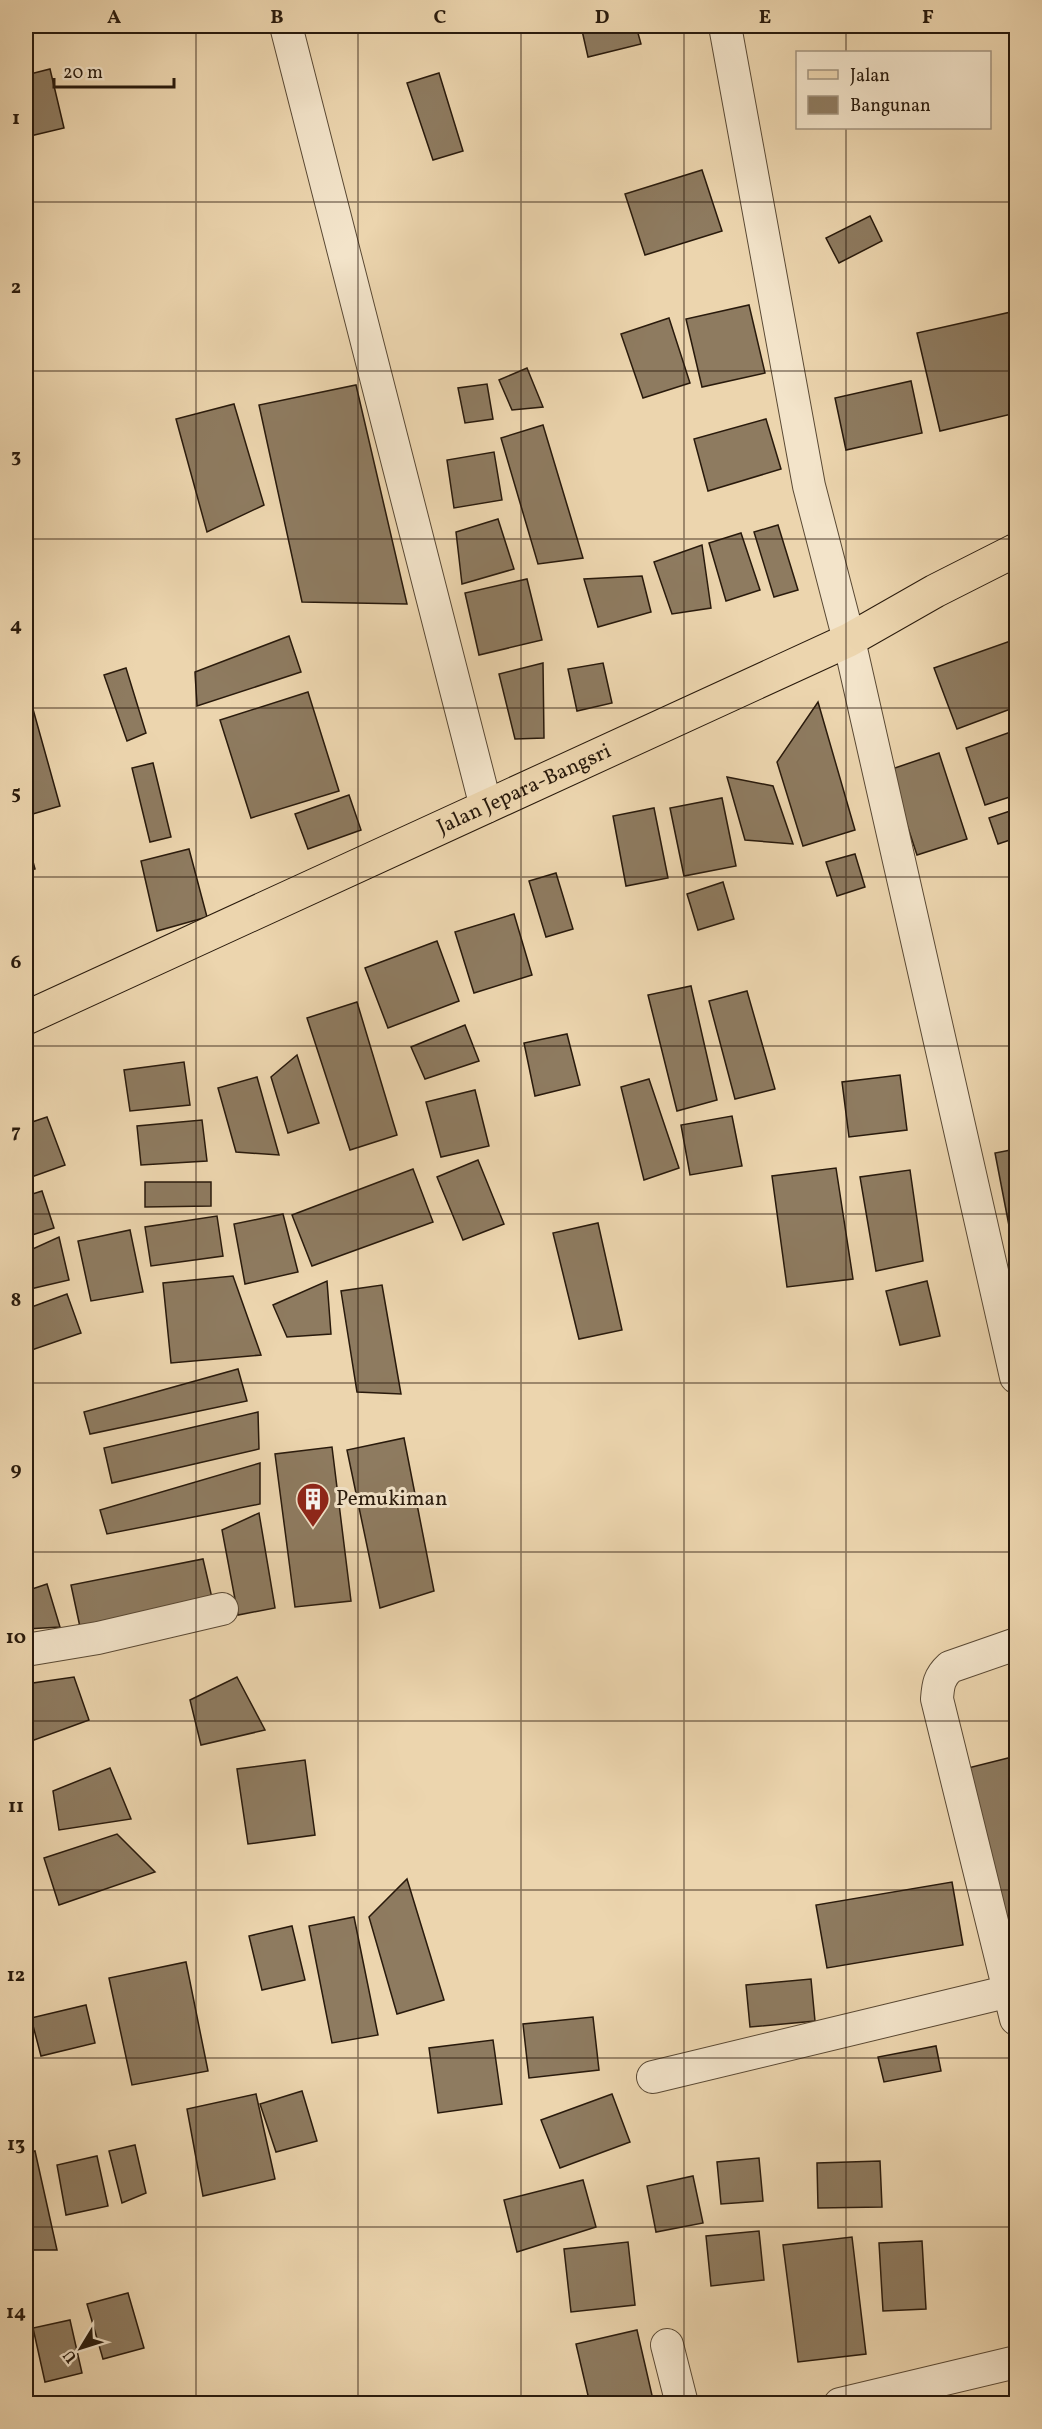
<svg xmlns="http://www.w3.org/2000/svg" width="1042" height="2429" viewBox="0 0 1042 2429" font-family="Vollkorn,serif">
	<rect width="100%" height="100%" fill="#ecd5ae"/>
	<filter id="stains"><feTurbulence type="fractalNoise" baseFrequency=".00333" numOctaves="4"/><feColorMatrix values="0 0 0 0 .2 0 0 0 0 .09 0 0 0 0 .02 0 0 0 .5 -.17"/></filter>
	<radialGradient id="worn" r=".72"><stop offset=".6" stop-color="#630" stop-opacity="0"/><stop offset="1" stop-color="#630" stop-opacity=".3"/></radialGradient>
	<g fill="#8e7b60" stroke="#291a0c" stroke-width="1.5">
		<polygon points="581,26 636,26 641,44 588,57"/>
		<polygon points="50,69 64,128 26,137 26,75"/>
		<polygon points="439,73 463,151 433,160 407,83"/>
		<polygon points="702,170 722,231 645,255 625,194"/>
		<polygon points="870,216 882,241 839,263 826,238"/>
		<polygon points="749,305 765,373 702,387 686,319"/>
		<polygon points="1011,312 1016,335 1016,413 940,431 917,333"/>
		<polygon points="669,318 690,383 643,398 621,334"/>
		<polygon points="527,368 543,407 512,410 499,380"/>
		<polygon points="911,381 922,433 846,450 835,398"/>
		<polygon points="487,384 493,419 465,423 458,388"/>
		<polygon points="356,385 407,604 302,602 259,405"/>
		<polygon points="234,404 264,505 207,532 176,419"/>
		<polygon points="766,419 781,469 708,491 694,439"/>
		<polygon points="543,425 583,558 538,564 501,438"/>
		<polygon points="494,452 502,500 454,508 447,460"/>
		<polygon points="498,519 514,569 462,584 456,532"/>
		<polygon points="778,525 798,590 774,597 754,532"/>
		<polygon points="741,533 760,590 726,601 709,543"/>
		<polygon points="702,545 711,608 672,614 654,562"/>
		<polygon points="642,576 651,612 598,627 584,579"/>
		<polygon points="527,579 542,640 479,655 465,593"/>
		<polygon points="289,636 301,672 197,706 195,672"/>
		<polygon points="1016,639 1016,707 957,729 934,668"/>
		<polygon points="543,663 544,738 515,739 499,674"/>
		<polygon points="603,663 612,703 577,711 568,669"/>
		<polygon points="126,668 146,733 127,741 104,675"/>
		<polygon points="26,684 60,806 26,816"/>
		<polygon points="308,692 339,791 251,818 220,720"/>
		<polygon points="818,702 855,830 803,846 777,762"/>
		<polygon points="1016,730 1016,795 985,805 966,748"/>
		<polygon points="939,753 967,839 917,855 889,770"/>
		<polygon points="153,763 171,837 150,842 132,768"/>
		<polygon points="727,777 773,786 793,844 745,840"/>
		<polygon points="349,795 361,830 308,849 295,814"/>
		<polygon points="722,798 736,866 684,876 670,808"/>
		<polygon points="654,808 668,878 626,886 613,816"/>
		<polygon points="1016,809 1016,838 998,844 989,818"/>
		<polygon points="26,836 35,869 26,871"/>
		<polygon points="189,849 207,917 157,931 141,861"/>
		<polygon points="855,854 865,887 837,896 826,862"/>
		<polygon points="556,873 573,929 546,937 529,881"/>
		<polygon points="723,882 734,919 698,930 687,894"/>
		<polygon points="514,914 532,975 474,993 455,932"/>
		<polygon points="437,941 459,1001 388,1028 365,968"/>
		<polygon points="691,986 717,1100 677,1111 648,995"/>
		<polygon points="747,991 775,1089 735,1099 709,1001"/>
		<polygon points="357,1002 397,1135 350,1150 307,1018"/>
		<polygon points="465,1025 479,1061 425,1079 411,1047"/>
		<polygon points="567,1034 580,1085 535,1096 524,1043"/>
		<polygon points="297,1055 319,1123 288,1133 271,1077"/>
		<polygon points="184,1062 190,1105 130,1111 124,1070"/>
		<polygon points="900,1075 907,1130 849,1137 842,1082"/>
		<polygon points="257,1077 279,1155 236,1152 218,1088"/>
		<polygon points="649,1079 679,1168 644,1180 621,1087"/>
		<polygon points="475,1090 489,1146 441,1157 426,1102"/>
		<polygon points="732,1116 742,1166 690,1175 681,1125"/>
		<polygon points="47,1117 65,1165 26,1179 26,1124"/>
		<polygon points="202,1120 207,1161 141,1165 137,1126"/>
		<polygon points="1016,1149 1016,1235 1011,1236 995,1153"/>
		<polygon points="478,1160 504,1224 463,1240 437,1177"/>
		<polygon points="836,1168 853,1279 787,1287 772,1176"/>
		<polygon points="413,1169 433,1222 312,1266 292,1215"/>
		<polygon points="910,1170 923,1261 876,1271 860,1177"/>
		<polygon points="145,1182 211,1182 211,1206 145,1207"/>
		<polygon points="42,1191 54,1228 26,1237 26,1196"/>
		<polygon points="283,1214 298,1272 245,1284 234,1224"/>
		<polygon points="217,1216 223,1256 151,1266 145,1227"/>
		<polygon points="598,1223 622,1330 579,1339 553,1233"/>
		<polygon points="130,1230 143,1292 91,1301 78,1241"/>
		<polygon points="59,1237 69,1280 26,1290 26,1252"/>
		<polygon points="1016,1268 1016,1319 1014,1320 1011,1270"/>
		<polygon points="233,1276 261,1355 171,1363 163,1283"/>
		<polygon points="327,1281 331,1334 287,1337 273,1305"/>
		<polygon points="927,1281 940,1336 900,1345 886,1291"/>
		<polygon points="382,1285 401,1394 357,1392 341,1291"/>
		<polygon points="67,1294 81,1333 26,1352 26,1309"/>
		<polygon points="238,1369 247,1401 90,1434 84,1412"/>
		<polygon points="258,1412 259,1449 112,1483 104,1448"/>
		<polygon points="404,1438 434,1591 380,1608 347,1450"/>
		<polygon points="332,1447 351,1601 295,1607 275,1454"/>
		<polygon points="260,1463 260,1504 107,1534 100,1510"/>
		<rect x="26" y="1501" width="4" height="32"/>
		<polygon points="259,1513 275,1608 238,1615 222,1530"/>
		<polygon points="203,1559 212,1598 80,1627 71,1585"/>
		<polygon points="47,1584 60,1627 26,1629 26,1591"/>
		<polygon points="74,1677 89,1720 26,1743 26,1684"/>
		<polygon points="237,1677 265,1730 201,1745 190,1700"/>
		<polygon points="1016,1756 1016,1954 968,1768"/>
		<polygon points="305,1760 315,1835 248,1844 237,1769"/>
		<polygon points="110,1768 131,1819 59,1830 53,1791"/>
		<polygon points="117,1834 155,1872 59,1905 44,1858"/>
		<polygon points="407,1879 444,2000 397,2014 369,1917"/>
		<polygon points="952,1882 963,1945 827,1968 816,1905"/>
		<polygon points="354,1917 378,2035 332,2043 309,1926"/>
		<polygon points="292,1926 305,1980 262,1990 249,1936"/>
		<polygon points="186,1962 208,2071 132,2085 109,1978"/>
		<polygon points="811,1979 815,2021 750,2027 746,1985"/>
		<polygon points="86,2005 95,2043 41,2056 31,2018"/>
		<polygon points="593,2017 599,2070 529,2078 523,2024"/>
		<polygon points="493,2040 502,2104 438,2113 429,2048"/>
		<polygon points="936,2046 941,2071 884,2082 878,2057"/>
		<polygon points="302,2091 317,2141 276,2152 260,2104"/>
		<polygon points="256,2094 275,2179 203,2196 187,2109"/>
		<polygon points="612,2094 630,2142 560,2168 541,2120"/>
		<polygon points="135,2145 146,2193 122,2203 109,2151"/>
		<polygon points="35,2151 57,2250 26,2250 26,2153"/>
		<polygon points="97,2156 108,2206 66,2215 57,2165"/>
		<polygon points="759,2158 763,2201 721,2204 717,2162"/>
		<polygon points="880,2161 882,2207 818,2208 817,2163"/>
		<polygon points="693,2176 703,2223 656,2232 647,2186"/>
		<polygon points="583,2180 596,2227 517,2252 504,2200"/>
		<polygon points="759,2231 764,2280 711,2286 706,2236"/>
		<polygon points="852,2237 866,2354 798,2362 783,2245"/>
		<polygon points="922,2241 926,2309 883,2311 879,2243"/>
		<polygon points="628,2242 635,2305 571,2312 564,2249"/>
		<polygon points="128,2293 144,2348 103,2359 87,2304"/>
		<polygon points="70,2320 82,2373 45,2382 33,2328"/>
		<polygon points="637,2330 654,2404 590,2404 576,2344"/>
	</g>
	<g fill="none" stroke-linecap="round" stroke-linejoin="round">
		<defs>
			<g id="street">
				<polyline points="286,26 486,807"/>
				<polyline points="725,26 809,486 849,640 1016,1377"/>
				<path d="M1016 1644 950 1667C939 1677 938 1685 937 1699L1016 2019"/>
				<polyline points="26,1650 98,1638 222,1609"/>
				<polyline points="653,2077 1010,1991"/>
				<polyline points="667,2345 682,2404"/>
				<polyline points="840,2404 1016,2362"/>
			</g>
			<g id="primary">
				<path id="s1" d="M26 1018 849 640 935 591 1016 550"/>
			</g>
		</defs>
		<use href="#street" stroke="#5a4934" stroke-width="34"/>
		<use href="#primary" stroke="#291a0c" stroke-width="35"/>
		<use href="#street" stroke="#f3e4ca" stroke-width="32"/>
		<use href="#primary" stroke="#ecd5ae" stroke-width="33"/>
	</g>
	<path fill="none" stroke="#291a0c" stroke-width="1.5" stroke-opacity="0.55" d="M196 26V2404M358 26V2404M521 26V2404M684 26V2404M846 26V52M846 128V2404M26 202H1016M26 371H1016M26 539H1016M26 708H1016M26 877H1016M26 1046H1016M26 1214H1016M26 1383H1016M26 1552H1016M26 1721H1016M26 1890H1016M26 2058H1016M26 2227H1016"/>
	<defs>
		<symbol id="building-pin" viewBox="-11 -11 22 30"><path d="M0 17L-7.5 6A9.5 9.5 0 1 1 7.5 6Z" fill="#8f2418" stroke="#f3e4ca"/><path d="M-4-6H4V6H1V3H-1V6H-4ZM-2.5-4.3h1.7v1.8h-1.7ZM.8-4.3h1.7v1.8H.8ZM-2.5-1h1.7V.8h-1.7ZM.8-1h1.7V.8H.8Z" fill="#fff"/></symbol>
	</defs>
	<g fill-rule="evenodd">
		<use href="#building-pin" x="294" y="1480" width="38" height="52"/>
	</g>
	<g text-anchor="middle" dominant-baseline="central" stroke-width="6" stroke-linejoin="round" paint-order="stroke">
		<g font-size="21" fill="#291a0c" stroke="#f3e4ca">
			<text stroke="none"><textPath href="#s1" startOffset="548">Jalan Jepara-Bangsri</textPath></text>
		</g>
		<g font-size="21" fill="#291a0c" stroke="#f3e4ca" text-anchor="start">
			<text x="336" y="1499">Pemukiman</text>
		</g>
	</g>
	<rect width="1042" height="2429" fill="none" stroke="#ecd5ae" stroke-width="66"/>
	<rect x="796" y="51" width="195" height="78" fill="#f3e4ca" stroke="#a2937e" stroke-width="1.5"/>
	<rect x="808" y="70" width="30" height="9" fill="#ecd5ae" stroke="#a2937e" stroke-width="1.5"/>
	<text x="850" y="81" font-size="18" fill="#291a0c">Jalan</text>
	<rect x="808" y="96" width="30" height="18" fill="#8e7b60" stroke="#a2937e" stroke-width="1.5"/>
	<text x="850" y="111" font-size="18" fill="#291a0c">Bangunan</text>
	<g transform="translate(81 2348) rotate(232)" stroke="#f3e4ca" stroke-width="4.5" paint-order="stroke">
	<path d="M0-4.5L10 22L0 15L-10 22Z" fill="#291a0c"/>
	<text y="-9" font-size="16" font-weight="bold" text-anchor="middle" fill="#291a0c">U</text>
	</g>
	<path d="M54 78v9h120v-9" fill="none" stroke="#291a0c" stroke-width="3"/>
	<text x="63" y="78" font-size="18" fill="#291a0c" stroke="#f3e4ca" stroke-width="4.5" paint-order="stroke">20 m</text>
	<rect x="33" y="33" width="976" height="2363" fill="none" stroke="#291a0c" stroke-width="2"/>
	<g font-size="20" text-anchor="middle" font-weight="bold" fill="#291a0c">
		<text x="114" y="23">A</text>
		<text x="277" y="23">B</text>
		<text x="440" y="23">C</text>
		<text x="602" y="23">D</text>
		<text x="765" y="23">E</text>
		<text x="928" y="23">F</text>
		<text x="16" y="124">1</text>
		<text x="16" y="293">2</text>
		<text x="16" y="462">3</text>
		<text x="16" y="631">4</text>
		<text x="16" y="799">5</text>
		<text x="16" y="968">6</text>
		<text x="16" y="1137">7</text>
		<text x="16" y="1306">8</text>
		<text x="16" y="1475">9</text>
		<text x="16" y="1643">10</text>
		<text x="16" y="1812">11</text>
		<text x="16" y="1981">12</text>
		<text x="16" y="2150">13</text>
		<text x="16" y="2318">14</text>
	</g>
	<rect width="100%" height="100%" filter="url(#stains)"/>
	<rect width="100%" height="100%" fill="url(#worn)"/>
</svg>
